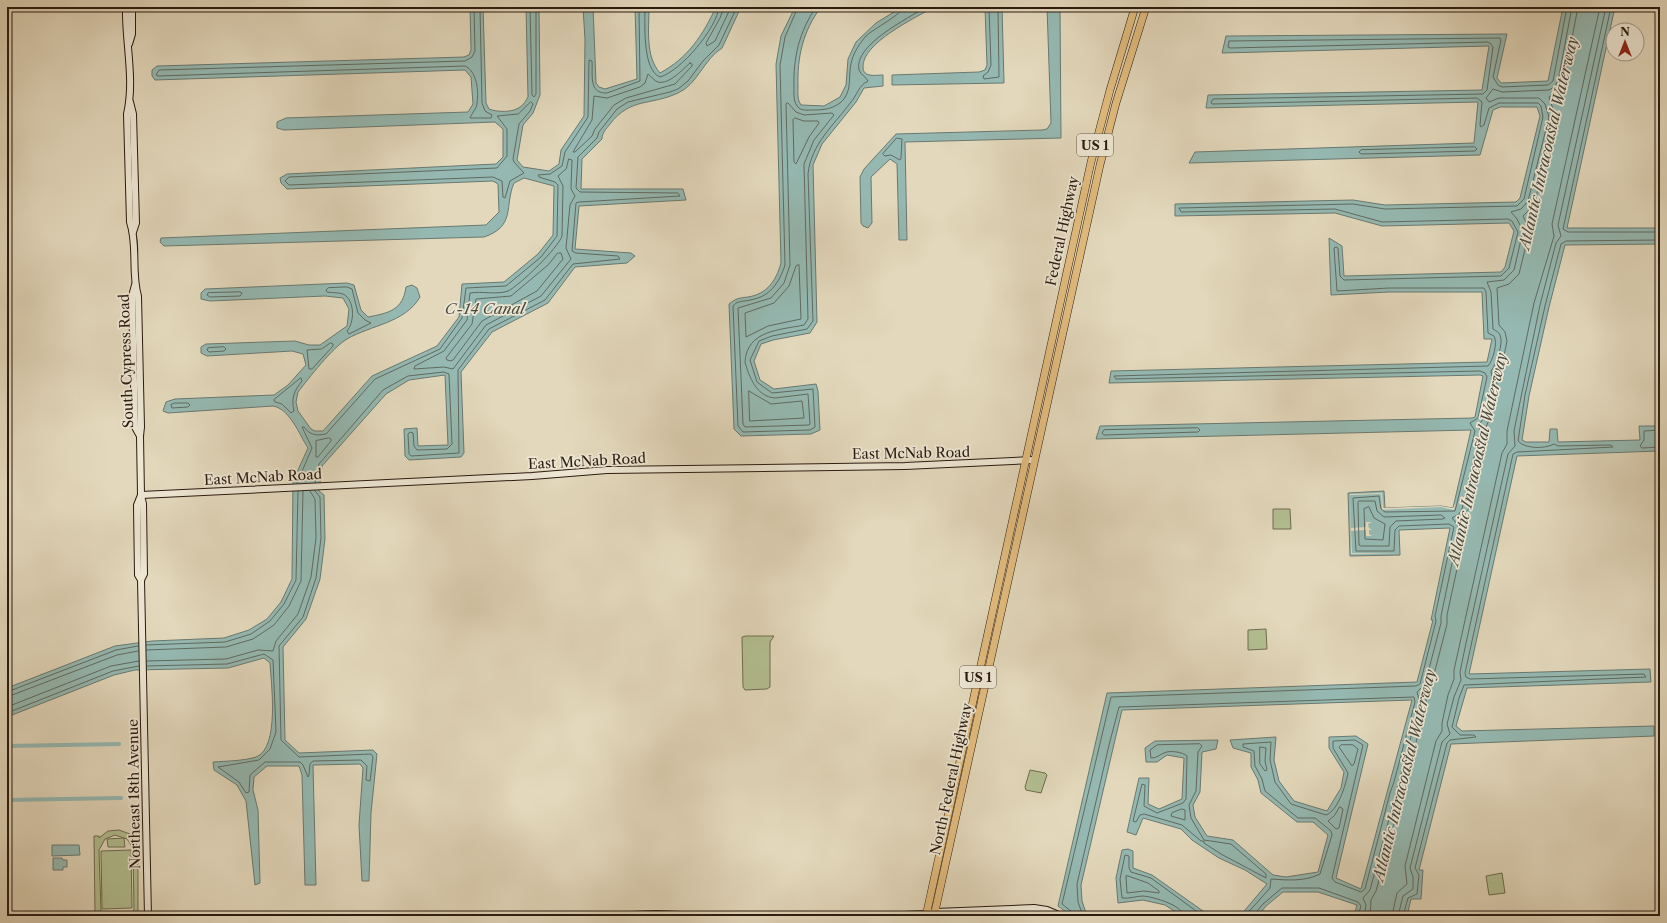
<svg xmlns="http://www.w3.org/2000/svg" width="1667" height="923" viewBox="0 0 1667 923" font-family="'Libre Caslon Text',serif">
	<rect width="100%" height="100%" fill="#e3d8bc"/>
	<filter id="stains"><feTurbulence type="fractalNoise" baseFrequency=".005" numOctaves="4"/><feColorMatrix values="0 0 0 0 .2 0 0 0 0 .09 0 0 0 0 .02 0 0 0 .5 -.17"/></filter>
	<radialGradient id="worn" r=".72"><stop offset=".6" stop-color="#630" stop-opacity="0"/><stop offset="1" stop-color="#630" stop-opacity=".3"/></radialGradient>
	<g fill="#b3bf92" stroke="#6e6c51">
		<polygon points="1273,509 1290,509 1291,529 1273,529"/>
		<polygon points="1266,629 1267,649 1248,650 1248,630"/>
		<polygon points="746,636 774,636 770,642 770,687 767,689 745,690 743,687 742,637"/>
		<polygon points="1030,770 1045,773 1047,775 1041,793 1026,790 1025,787"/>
		<polygon points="119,830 130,834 138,847 138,914 137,916 132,916 132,914 103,915 103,912 133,912 134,909 133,848 127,839 115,835 105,839 99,850 101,911 103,916 130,916 95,916 94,836 99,836 99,838 108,831"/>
		<polygon points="124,838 125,847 108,847 107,839"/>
		<polygon points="131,850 132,908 102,909 101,851"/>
		<polygon points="1502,873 1505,893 1489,895 1486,876"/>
	</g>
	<g fill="#95b9b2" stroke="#6a7971">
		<path d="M470 7H483L486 103 489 109C496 112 513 113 520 107 524 105 526 100 528 97L526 7H539L540 95 533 113 523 125 517 160 523 167 549 171 559 164 561 150 584 116 585 40 583 7H593L596 83 599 87 605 89 637 79 635 7H649C649 29 645 56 660 73 688 58 703 35 716 7H741L722 48C704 59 697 85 678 93 650 106 631 97 610 124 606 129 602 133 602 139L582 159 581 189H683L686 200 579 206 575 249 631 253 635 256 627 263 575 267 548 303 492 332 461 372 464 453 461 457 409 460 405 456 404 429 417 428 418 446 448 445 445 375 409 380 386 394 322 466 319 491 324 495 325 539 320 579 306 619 283 647 285 740 299 753 373 750 377 754 371 813 369 881H362L359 825 363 768 360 764 313 765 316 885H305L302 775 299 766H267L254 777 253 790 258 810 260 883 255 885 246 801 237 785 214 770 213 762C227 761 243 761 256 757 280 748 271 683 270 663L264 658 228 668 135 670 114 675 7 717V688L115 646 152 641 224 638 249 630 267 619 281 602 292 579 293 481 308 448C299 434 290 409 273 406L168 413 163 411 166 402 175 399 274 395 288 385 306 365 303 354 292 351 207 356 201 353V347L206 344 295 341 309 345H320L347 326 349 309 343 298 325 296 210 301 201 299V293L205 289 347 283 354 285 361 310 368 317C389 313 403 310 406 287L412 285 417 288 420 297C405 323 371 325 347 339 332 348 309 378 298 392L296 402 298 411 311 429 315 431H323L372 376 437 346 459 317 462 284 504 282 538 254 553 235 554 186 524 178 514 183C504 207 516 226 484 237L164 246 160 242 161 238 486 225 499 212 498 184 493 181 287 189 281 183 280 178 287 174 496 164 503 157V129L495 122 284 130 277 128V122L286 118 468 112 473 104 471 77 465 70 155 80 152 76V70L157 66 464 57 469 55 471 50Z"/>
		<path d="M795 7H821C803 31 797 57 798 87 798 93 797 99 801 105L824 106 840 97 846 85 848 59 856 42 876 23 902 7H934C915 18 862 43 863 67 863 78 876 75 883 75V86L864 88 856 102 822 144 813 165 817 322 810 333 773 340 761 344 754 361 760 380 774 389 816 384 818 391 820 430 811 434 741 436 734 429 729 304C736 298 740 298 748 297 767 294 776 281 781 263L776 64 781 36Z"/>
		<polygon points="985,7 1002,7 1004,83 892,85 892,75 979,72 985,70 987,65"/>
		<polygon points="1047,7 1060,7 1061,138 905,142 907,240 899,240 897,164 890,159 871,177 872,223 868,228 863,226 861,223 860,177 864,169 896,134 1042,130 1047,129 1051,123"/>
		<polygon points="1563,7 1615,7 1567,228 1660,228 1660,244 1565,245 1549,307 1529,396 1522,440 1526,442 1549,442 1550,429 1557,429 1558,442 1640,440 1639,426 1660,426 1660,451 1517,456 1469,674 1650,669 1651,682 1467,688 1456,726 1462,731 1654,726 1654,736 1451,744 1419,870 1423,870 1421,899 1411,899 1407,916 1354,916 1357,905 1318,892 1283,892 1266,906 1258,916 1240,916 1267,884 1245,870 1219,858 1192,840 1181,829 1143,818 1136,835 1127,832 1139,778 1149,778 1148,804 1159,809 1182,799 1184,758 1167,755 1157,762 1146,762 1145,748 1155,741 1218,740 1216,749 1202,752 1200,792 1193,805 1195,817 1207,836 1233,840 1273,875 1286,877 1318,872 1328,835 1313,822 1297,822 1261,793 1258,780 1251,767 1251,753 1233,748 1230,740 1276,737 1274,760 1279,781 1294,801 1327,811 1341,788 1344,772 1329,748 1329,737 1356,736 1368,744 1336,878 1361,889 1412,700 1122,710 1081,885 1082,901 1087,916 1071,916 1058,906 1107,693 1417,682 1433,620 1431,620 1450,528 1399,530 1400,555 1350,556 1348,493 1384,491 1385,508 1441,506 1453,508 1471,430 1096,439 1100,426 1472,418 1475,417 1483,376 1480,375 1109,383 1111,371 1487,362 1492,339 1484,339 1482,292 1389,292 1331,295 1329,238 1342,246 1344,276 1501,272 1505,267 1514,231 1509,223 1382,226 1335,213 1175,216 1175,204 1353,200 1385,205 1516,202 1520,198 1540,116 1537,107 1500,107 1493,110 1480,155 1189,163 1195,152 1474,143 1478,102 1206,108 1208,95 1482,90 1489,46 1222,53 1226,36 1507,34 1497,78 1501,83 1548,81"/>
		<polygon points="52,845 79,845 80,855 52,856"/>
		<polygon points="1128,849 1133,851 1133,868 1152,875 1210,916 1182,916 1165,905 1143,900 1118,903 1116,878 1122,850"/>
		<polygon points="53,858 62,858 63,860 67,860 67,867 63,867 63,870 53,870"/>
	</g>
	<polygon fill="#e3d8bc" points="1382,493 1383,508 1441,506 1453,508 1456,502 1454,510 1441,507 1379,510 1382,509 1381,494 1350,495 1351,528 1366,527 1366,522 1372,522 1368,524 1369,528 1372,530 1369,530 1369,534 1372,536 1366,536 1366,530 1351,531 1352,553 1402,553 1351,554 1350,494"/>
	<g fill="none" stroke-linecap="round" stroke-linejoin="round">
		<g stroke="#606a61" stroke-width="1">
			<path d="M474 7 475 51 472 57 465 61 159 70 156 75 158 76 465 66C477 71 479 92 477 103 477 108 472 113 470 118H491L492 115 485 111 482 103 480 7"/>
			<polyline points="530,7 532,95 534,97 536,94 536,7"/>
			<path d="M645 7C645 23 642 70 660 77 681 71 717 28 719 7"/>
			<polyline points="724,7 720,18 706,43 707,46 715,41 731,7"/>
			<path d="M798 7 785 37 780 65 785 265C779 283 770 297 750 300 743 302 738 300 733 306L738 426 743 432 810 430 815 427 813 389 772 393 757 382 750 360 759 341 772 336 807 329 813 321 808 174C811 144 834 125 851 102 858 94 858 86 868 81 866 77 861 75 859 70 853 45 909 18 926 7"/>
			<path d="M816 7C799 32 793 58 794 88 794 94 793 103 799 108 803 111 809 110 814 110 823 110 832 109 840 103 854 91 847 75 852 60 854 52 860 43 866 36 873 29 903 14 903 7"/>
			<polyline points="989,7 991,65 988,72 983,76 984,79 999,77 998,7"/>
			<polyline points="1611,7 1563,229 1568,232 1660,232"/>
			<path d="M690 63 692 64V66L675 84 626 98 614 105 595 129 592 136 575 152H573L592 120 594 96 607 98 640 87 645 83 648 74C651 76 654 81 658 82 669 85 683 69 690 63Z"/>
			<polygon points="531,102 533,104 530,111 519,124 513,159 514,162 524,173 510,181 505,198 503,197 502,181 493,177 289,185 285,181 289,177 497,168 507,156 507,129 497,116 518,114"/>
			<path d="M788 103 796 112 804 115 832 113 834 115 814 140 804 164 808 319 804 325C780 330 747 330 745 362 749 377 757 397 775 398L808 394 810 424 809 425 745 427 743 424 738 308 771 298 784 283 790 265 786 104Z"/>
			<polygon points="795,118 804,121 818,121 819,123 809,137 796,164 794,162 793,120"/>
			<polygon points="897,138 902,139 901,158 900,160 891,155 885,156 883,154"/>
			<polygon points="1475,147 1477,149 1475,151 1361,154 1359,152 1361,150"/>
			<path d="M569 159 572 160 571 189 575 196 570 205 566 248 571 259 541 296 486 325 453 369 444 367 414 369 415 366 444 351 467 320 470 293C482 291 497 295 508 291 519 286 559 247 562 236L563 186 558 176 566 169Z"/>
			<polygon points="558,253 561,253 563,259 537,291 482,321 453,360 451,361 447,360 446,358 472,324 476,299 511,296 548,265"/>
			<polygon points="799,265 801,319 768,326 746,337 745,313 774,303 789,286 796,266"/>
			<path d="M347 287 352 289 358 313 365 320 371 323 349 334 347 331C354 323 355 304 346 296 343 292 332 293 327 292L326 290 328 288Z"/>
			<polygon points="240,292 242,293 240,296 210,297 207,295 208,293"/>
			<polygon points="331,343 333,344 333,346 312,369 309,369 307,350 321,349"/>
			<polygon points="224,347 226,349 224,351 209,352 207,350 208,348"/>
			<path d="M301 378 302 381C294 391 291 398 294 411L291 413 282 404 275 402 274 400Z"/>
			<polygon points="749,391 771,404 802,401 804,418 750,421"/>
			<polygon points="175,403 188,403 190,405 188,407 172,408 171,405"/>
			<polygon points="1198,428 1200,430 1198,432 1104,435 1102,433 1104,430"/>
			<polyline points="1660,430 1644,431 1644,440 1640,446 1642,448 1660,447"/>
			<polygon points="329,438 331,439 331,441 318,457 316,457 316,441"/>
			<path d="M297 483 312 448 302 427H304C310 435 316 436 326 434L375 379 440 349 462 318 466 288 506 286 541 257 557 236 558 185 555 182 539 177 538 175 550 174 562 166 565 152 588 117 589 60 592 61C593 74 588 94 607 93L640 81 639 7"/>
			<polyline points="315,483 319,464 383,390 408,376 444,372 449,374 452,444 447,449 417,450 414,446 413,433 410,432 408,434 409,454 411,456 459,453 458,370 489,329 545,300 573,264 620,259 618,256 576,253 572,251 576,203 579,202 680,196 678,193 580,192 576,188 578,157 597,138 599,132 617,109 628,102 670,92 678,89 688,81 703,61 719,45 737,7"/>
			<polygon points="1359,501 1375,501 1377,511 1384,517 1441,515 1445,518 1443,519 1396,521 1390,527 1389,546 1361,546 1359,545 1358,503"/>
			<polygon points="1369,507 1374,518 1385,524 1383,540 1365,539 1364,509"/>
			<polyline points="146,645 225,642 251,634 270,621 284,604 296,580 298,491"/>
			<polyline points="146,650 226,647 253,639 274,625 289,606 301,581 303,491"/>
			<polyline points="147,661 226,659 258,650 273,651 276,641 298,614 311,577 316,538 315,499 310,491"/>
			<polyline points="147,666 227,664 264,654 273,660 276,732 270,749 259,760 218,767 239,782 246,793 249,792 250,775 265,762 300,762 303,765 308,777 309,775 310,764 313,761 361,760 367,766 366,780 370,781 373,757 371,754 299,757 281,740 279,646 303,617 316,578 321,538 320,497 315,491"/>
			<polyline points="7,692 116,650 138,646"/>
			<polyline points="7,697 117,655 138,651"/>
			<polyline points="7,707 111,666 139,661"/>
			<polyline points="7,713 113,671 139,666"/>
			<path d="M1200 744 1202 746 1198 752 1196 791 1189 805 1191 818 1204 840 1231 844 1266 874V878L1221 854 1204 843V841H1201L1182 825 1144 814 1140 815 1136 822 1133 821 1142 784 1145 785 1144 806 1157 813 1183 803 1186 799 1187 756C1183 752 1169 750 1164 753 1159 755 1157 758 1151 758L1150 750 1157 745Z"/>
			<polygon points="1353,745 1358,749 1354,764 1352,766 1339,747 1341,745"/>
			<polygon points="1260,747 1266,748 1265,761 1267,770 1265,771 1260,764"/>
			<polygon points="1340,807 1343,809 1339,828 1336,829 1328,821 1334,816"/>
			<polygon points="1182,809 1185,810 1185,820 1171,816 1172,813"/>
			<polygon points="1128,876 1148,883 1159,891 1159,893 1144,891 1127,893 1126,876"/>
			<path d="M1073 916 1072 912 1062 904 1111 697 1416 686 1420 684 1436 621 1435 616 1454 527 1449 524 1399 526 1395 530 1394 551H1356L1353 498 1379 496 1381 509 1385 512 1455 511 1475 431 1470 423 1478 418 1487 377 1485 373 1480 371 1116 379 1114 376 1488 366C1493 361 1498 342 1494 336L1488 333 1486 292 1484 288H1389L1337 291 1334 248 1336 247 1338 248 1340 276 1344 280 1501 276 1509 268 1518 232 1512 221 1508 219 1382 222 1335 209 1181 212 1179 208 1353 204 1385 209 1517 206 1524 199 1543 117 1541 106 1538 103H1499L1489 108 1484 125 1481 127 1480 125 1482 102 1477 98 1212 104 1211 102 1213 99 1483 94 1487 90 1493 47 1491 44 1488 42 1230 48 1228 47 1229 41 1500 38 1501 40 1493 77 1498 85 1502 87 1548 85 1553 81 1567 7"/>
			<path d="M1083 916 1078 902 1077 884 1109 745 1119 707 1414 697 1415 702 1394 782 1390 793 1365 889 1361 892 1335 882 1332 878 1363 745 1355 740 1333 741V748L1348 773C1346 784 1338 811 1326 815L1291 804 1275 782 1270 760 1271 742 1243 744V747L1254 751 1255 766 1262 779 1265 791 1298 818H1315L1331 831 1332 835 1320 874C1304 882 1287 880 1271 879L1270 888 1245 916"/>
			<path d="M1184 916C1182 905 1154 897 1143 896 1136 896 1129 899 1122 898L1120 879 1125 855 1129 856V868L1131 872 1151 878 1203 916"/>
			<polyline points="1255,916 1256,912 1263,904 1282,888 1319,888 1358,902 1361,906 1358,916"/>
			<path d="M1364 916 1366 905 1363 898 1370 890 1420 703 1417 692 1425 684 1441 623V616L1459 530 1457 524 1452 518 1459 514 1462 509 1480 432 1479 425 1483 419 1490 392 1492 377 1491 371C1496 365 1504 343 1500 335 1499 332 1496 331 1493 329L1491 292 1487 282 1504 280 1514 270 1523 231 1517 219 1511 212 1521 209 1528 201 1549 117 1545 104 1539 98H1499L1489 102 1486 98 1493 89 1502 92 1549 90 1554 87 1558 81 1572 7"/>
			<polyline points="1370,916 1371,900 1376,891 1426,705 1426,694 1431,686 1447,624 1447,615 1465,532 1462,520 1468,510 1486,427 1489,420 1496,393 1498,372 1502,365 1507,341 1505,332 1499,325 1497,288 1509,284 1519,274 1529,233 1528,227 1523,216 1531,208 1535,202 1554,119 1554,112 1549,97 1558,91 1563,85 1578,7"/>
			<polyline points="1392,916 1397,893 1407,884 1405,866 1436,741 1442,731 1442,723 1448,695 1454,679 1454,670 1502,453 1507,444 1507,431 1515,393 1534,303 1554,236 1552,224 1600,7"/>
			<polyline points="1398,916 1403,896 1413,889 1413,877 1410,868 1442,742 1450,734 1447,724 1454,697 1461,680 1460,672 1466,643 1508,454 1515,446 1514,431 1540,305 1556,243 1561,236 1558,225 1606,7"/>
			<path d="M1403 916 1408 898 1417 894 1419 875 1415 868 1447 743 1450 740 1476 737 1474 735H1460L1452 727 1459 698 1464 685 1646 677 1644 674 1470 679 1466 677 1465 673 1513 454 1517 452 1613 447 1611 445 1558 446 1554 444C1545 449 1525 449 1518 441L1525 395 1545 306 1561 244 1566 241 1660 240"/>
		</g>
		<g stroke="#95b9b2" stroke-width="4">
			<polyline points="7,746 119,744"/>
			<polyline points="7,800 121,798"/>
		</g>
		<defs>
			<g id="secondary">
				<path d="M126 7C125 42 135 79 127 114L130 222C138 246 131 272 138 296L141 427 140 436 141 495 143 504 144 574 141 580 148 916"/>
				<polyline points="129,44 132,34 132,7"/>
				<polyline points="130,102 133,114 136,223 133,232"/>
				<polyline points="135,285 132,296 135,427 140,436"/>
				<polyline points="141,495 532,476 607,470 905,466 1034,460"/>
				<polyline points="141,495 137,505 138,575 141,580"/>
				<polyline points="604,916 656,914 709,916"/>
				<polyline points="879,916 926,914 935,912 1034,908 1047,910 1061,916"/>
				<polyline points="970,916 1032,913 1048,916"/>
			</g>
			<g id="primary">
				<polyline points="926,916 1091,162 1110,90 1135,7"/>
				<polyline points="934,916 1100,165 1116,103 1146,7"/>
			</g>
		</defs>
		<use href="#secondary" stroke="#2a1a10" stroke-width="8"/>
		<use href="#primary" stroke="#2a1a10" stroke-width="8"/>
		<use href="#secondary" stroke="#ede6d3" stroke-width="6"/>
		<use href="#primary" stroke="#e2bc7e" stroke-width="7"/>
	</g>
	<g text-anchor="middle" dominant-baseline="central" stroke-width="3.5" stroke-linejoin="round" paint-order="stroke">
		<g fill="#ede6d3" stroke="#64574a" stroke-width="1">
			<rect x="1077" y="134" width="36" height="22" rx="3"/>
			<rect x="960" y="666" width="36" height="22" rx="3"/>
		</g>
		<g font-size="13" font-weight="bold" fill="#2a1a10">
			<text x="1095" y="145">US 1</text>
			<text x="978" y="677">US 1</text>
		</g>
		<g font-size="14" fill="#2a1a10" stroke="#ede6d3">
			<text transform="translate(1062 231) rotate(-78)">Federal Highway</text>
			<text transform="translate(126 361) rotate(-92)">South Cypress Road</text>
			<text transform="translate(911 453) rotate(-1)">East McNab Road</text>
			<text transform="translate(587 461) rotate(-3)">East McNab Road</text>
			<text transform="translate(263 477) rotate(-3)">East McNab Road</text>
			<text transform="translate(951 779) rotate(-78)">North Federal Highway</text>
			<text transform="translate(134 794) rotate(-91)">Northeast 18th Avenue</text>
		</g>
		<g font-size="15" font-style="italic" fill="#4a4a41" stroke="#ede6d3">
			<text transform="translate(1548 143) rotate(-77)">Atlantic Intracoastal Waterway</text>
			<text x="485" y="308">C-14 Canal</text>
			<text transform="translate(1477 459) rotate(-77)">Atlantic Intracoastal Waterway</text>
			<text transform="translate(1404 775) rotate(-76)">Atlantic Intracoastal Waterway</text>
		</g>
	</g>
	<rect width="1667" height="923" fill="none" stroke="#e3d8bc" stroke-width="24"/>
	<rect x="8" y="8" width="1651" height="907" fill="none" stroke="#2a1a10" stroke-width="2"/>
	<rect x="12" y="12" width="1643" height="899" fill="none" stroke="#2a1a10"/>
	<g transform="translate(1625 42)"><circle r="19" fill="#ede6d3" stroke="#9f9485"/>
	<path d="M0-3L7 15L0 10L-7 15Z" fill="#8f2418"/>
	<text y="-6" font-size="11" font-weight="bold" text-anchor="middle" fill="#2a1a10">N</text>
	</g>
	<rect width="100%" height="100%" filter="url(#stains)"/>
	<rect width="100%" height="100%" fill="url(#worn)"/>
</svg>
